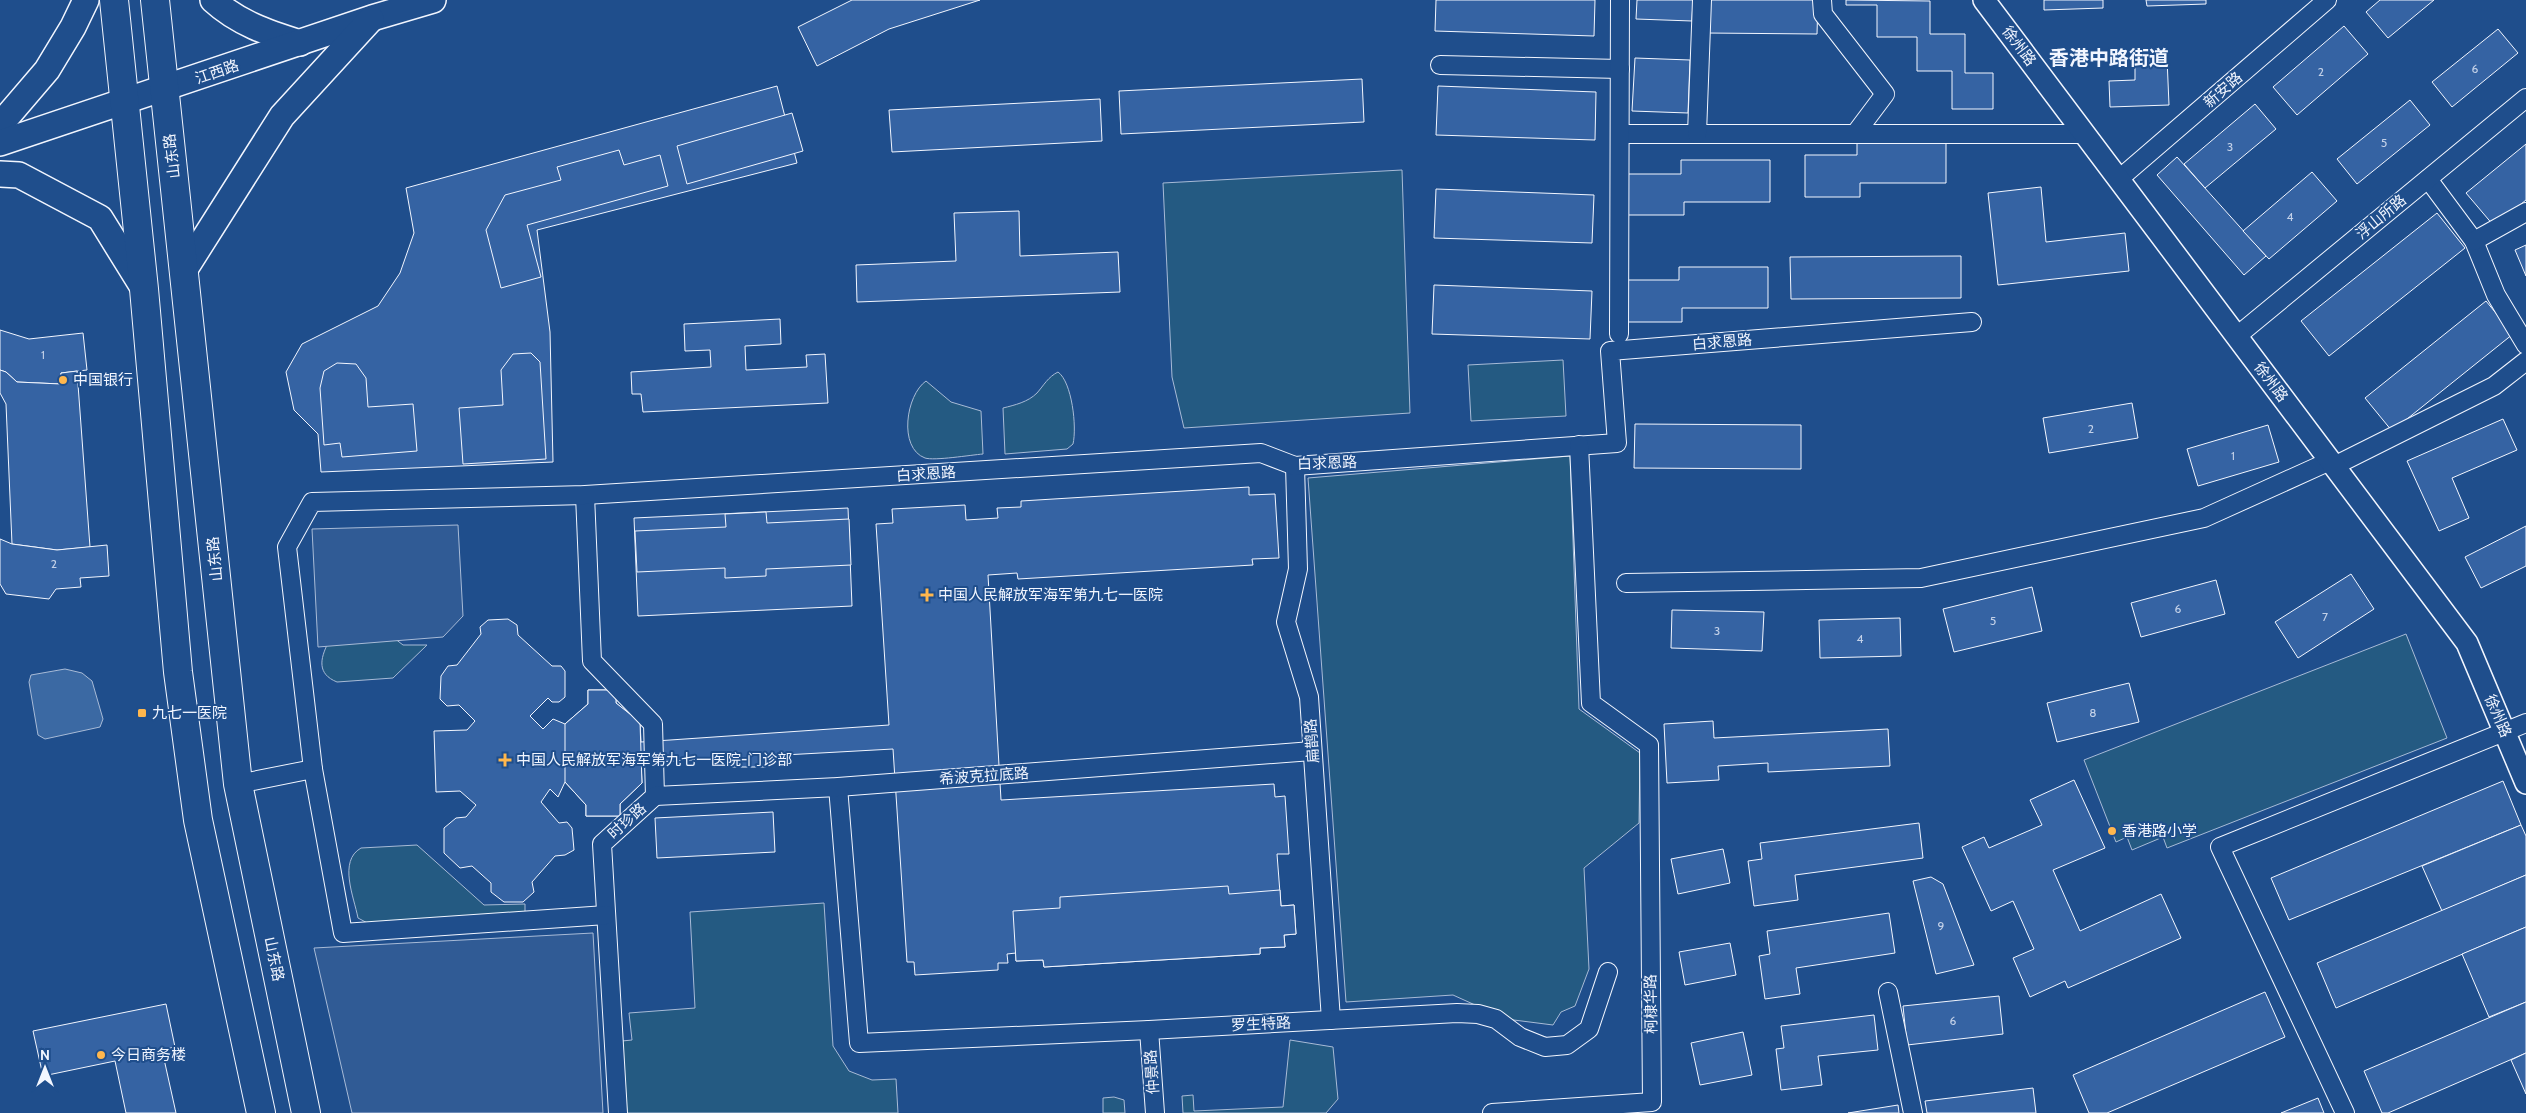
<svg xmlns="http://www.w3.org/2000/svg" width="2526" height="1113" viewBox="0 0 2526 1113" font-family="Cabin,'Noto Sans SC',sans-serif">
	<rect width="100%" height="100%" fill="#1f4e8c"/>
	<g fill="#245a82" stroke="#a8bbd7">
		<polygon points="1402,170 1410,413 1184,428 1172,377 1163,183"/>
		<polygon points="1563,360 1566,416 1471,421 1468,365"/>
		<path d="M1058 372C1072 382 1077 427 1073 444L1067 449 1005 454 1003 408C1015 405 1028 402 1037 393 1044 385 1048 377 1058 372Z"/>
		<path d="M926 381 951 402 981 411 983 454C971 455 934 461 925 458 898 448 906 395 926 381Z"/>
		<polygon points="1570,456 1579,709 1640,753 1639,823 1584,868 1589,969 1575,1006 1561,1012 1553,1025 1506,1019 1453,995 1346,1002 1308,478"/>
		<polygon points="2406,634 2447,738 2167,848 2163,837 2132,850 2127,837 2116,842 2084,760"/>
		<path d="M394 638 403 645H427L393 678 337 682C317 674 320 659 328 643Z"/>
		<path d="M417 845 484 905 525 904V916L373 926 358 918C354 897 338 861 361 848Z"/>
		<polygon points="824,903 833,1046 849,1071 872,1080 896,1079 898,1113 627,1113 622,1041 632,1040 629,1013 695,1008 690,912"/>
		<polygon points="1290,1040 1333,1047 1338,1099 1326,1113 1183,1113 1182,1096 1193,1095 1194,1111 1283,1107"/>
		<polygon points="1114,1097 1124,1100 1125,1113 1103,1113 1103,1098"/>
	</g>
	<g fill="#305b95" stroke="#a8bbd7">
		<polygon points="458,525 463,616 443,637 318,647 312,529"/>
		<polygon points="593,933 603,1113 352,1113 314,948"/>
	</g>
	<polygon fill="#3b69a3" stroke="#a8bbd7" points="65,669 82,673 92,681 103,719 100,727 45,739 38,735 29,682 31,675"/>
	<g fill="#3563a3" stroke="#f2f6ff">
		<polygon points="852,0 980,0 889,29 817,66 798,27"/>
		<polygon points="1436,0 1595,0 1594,36 1435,31"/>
		<polygon points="1637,0 1693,0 1692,21 1636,19"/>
		<polygon points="1706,0 1818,0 1817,34 1706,33"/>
		<polygon points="1846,0 1930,1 1930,34 1965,34 1965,73 1993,73 1993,109 1952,109 1952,71 1917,71 1917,37 1877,37 1877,5 1846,5"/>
		<polygon points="2044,0 2103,0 2103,8 2044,10"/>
		<polygon points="2146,0 2206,0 2206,4 2147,6"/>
		<polygon points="2380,0 2434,0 2388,38 2366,12"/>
		<polygon points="2344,26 2368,54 2297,115 2273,87"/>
		<polygon points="2498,29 2518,53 2452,107 2432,82"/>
		<polygon points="1635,58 1690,60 1688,113 1632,111"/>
		<polygon points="2167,58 2169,105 2110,107 2109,81 2135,80 2135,59"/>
		<polygon points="1362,79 1364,122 1121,134 1119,91"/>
		<polygon points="777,86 797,163 537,230 550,332 553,462 321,472 318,434 294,410 286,372 302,344 378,306 400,273 414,233 406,188"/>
		<polygon points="1438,86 1596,92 1595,140 1436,135"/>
		<polygon points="1100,99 1102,141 892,152 889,110"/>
		<polygon points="2410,100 2430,125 2357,184 2337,159"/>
		<polygon points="2255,104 2276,129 2205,188 2184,164"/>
		<polygon points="792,113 803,151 687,184 677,146"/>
		<polygon points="1857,142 1946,142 1946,183 1860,183 1860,197 1805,197 1805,155 1857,155"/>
		<polygon points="2526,144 2526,200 2494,226 2466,193"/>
		<polygon points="619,150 624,165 660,155 668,186 527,225 541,277 501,288 486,230 505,195 561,180 557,167"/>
		<polygon points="2177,157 2266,256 2244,275 2157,175"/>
		<polygon points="1681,160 1770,160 1770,202 1684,202 1684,215 1628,215 1628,174 1681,174"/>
		<polygon points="2312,172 2337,201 2269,259 2243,231"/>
		<polygon points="2041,187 2046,242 2125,233 2129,271 1998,285 1988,193"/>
		<polygon points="1436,189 1594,195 1592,243 1434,238"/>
		<polygon points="1019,211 1020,256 1118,252 1120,292 857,302 856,265 956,261 954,213"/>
		<polygon points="2437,213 2465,248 2329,356 2301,321"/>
		<polygon points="2526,245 2526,276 2515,250"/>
		<polygon points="1961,256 1961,298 1791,299 1790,257"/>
		<polygon points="1679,267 1768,267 1768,308 1682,308 1682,322 1627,322 1627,280 1679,280"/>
		<polygon points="1434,285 1592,291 1590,339 1432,334"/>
		<polygon points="2486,301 2513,334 2392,431 2365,398"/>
		<polygon points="780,319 781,344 745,346 746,370 807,367 806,355 825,354 828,403 643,412 641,394 632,394 631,372 711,367 710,350 685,351 684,324"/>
		<polygon points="0,330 29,339 83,333 87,370 61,373 61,384 17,382 6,372 0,370"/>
		<polygon points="531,353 540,362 546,459 463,464 459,408 503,405 501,370 513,354"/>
		<polygon points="337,363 356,364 366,378 368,407 413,404 417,451 342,457 340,443 324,445 320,388 324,371"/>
		<polygon points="0,370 6,372 17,382 61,384 61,373 77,371 90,547 57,550 12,544 6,404 0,393"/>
		<polygon points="2132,403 2138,438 2049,453 2043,418"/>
		<polygon points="2503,419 2517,450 2452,478 2469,518 2439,531 2407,461"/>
		<polygon points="1635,424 1801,425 1801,469 1634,468"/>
		<polygon points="2268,425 2279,462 2198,486 2187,449"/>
		<polygon points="1249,487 1249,495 1275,494 1279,558 1252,559 1253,565 1018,579 1017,573 988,575 1001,800 1274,784 1275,797 1285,796 1289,854 1277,854 1281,906 1294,905 1296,934 1284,935 1285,947 1260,948 1260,954 1044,967 1043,960 1016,961 1016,953 1007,954 1008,963 998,963 998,970 915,975 914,962 907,962 893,749 784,755 777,762 765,767 732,767 722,762 722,758 641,763 642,783 620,804 620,816 586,816 586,805 565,782 558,797 550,789 541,802 559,823 567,822 572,828 574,850 565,855 555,856 532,882 534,892 523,902 504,902 491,892 491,883 472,866 460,868 444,853 444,828 456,818 466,817 476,805 460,791 436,792 434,731 467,730 475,721 459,705 447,706 440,699 441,676 448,666 457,665 481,634 480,627 488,620 508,619 517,625 518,635 552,666 561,666 565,671 565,697 559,702 552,702 548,698 530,716 543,729 553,719 565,724 588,704 588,690 616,690 616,703 640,722 641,742 889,725 876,524 893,523 892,509 965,505 966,520 998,518 997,508 1021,507 1021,501"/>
		<polygon points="848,508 852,606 638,616 634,518"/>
		<polygon points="766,512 767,523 849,519 851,565 766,569 766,576 725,578 725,568 637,572 635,531 726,527 725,514"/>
		<polygon points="2526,526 2526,566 2481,588 2465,557"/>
		<polygon points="0,539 12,544 57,550 107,545 109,576 80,578 81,587 56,589 49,599 6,594 0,584"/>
		<polygon points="2351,574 2374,609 2298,658 2275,622"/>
		<polygon points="2216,580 2225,614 2141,637 2131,603"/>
		<polygon points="2032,587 2042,631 1954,652 1943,609"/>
		<polygon points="1672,610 1764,612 1762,651 1671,648"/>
		<polygon points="1900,618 1901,656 1820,658 1819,620"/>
		<polygon points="2129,683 2139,722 2057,742 2047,703"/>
		<polygon points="588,690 616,690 616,703 640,722 642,783 620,804 620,816 586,816 586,805 565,782 565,724 588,704"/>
		<polygon points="1713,721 1714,738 1888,729 1890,766 1768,772 1768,763 1718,766 1719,780 1667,783 1664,724"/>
		<polygon points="2074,780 2105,848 2053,870 2080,931 2161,894 2181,938 2068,988 2065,981 2030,997 2013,958 2034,949 2013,901 1991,911 1962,847 1984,837 1989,848 2042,825 2030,800"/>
		<polygon points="2503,781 2521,825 2289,920 2271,878"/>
		<polygon points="773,812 775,852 657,858 655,818"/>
		<polygon points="1919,823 1923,858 1795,875 1798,900 1754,906 1748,861 1762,859 1760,843"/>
		<polygon points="2521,825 2526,836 2526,875 2442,911 2422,866"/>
		<polygon points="1723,849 1730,883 1678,894 1671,859"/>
		<polygon points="2526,875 2526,927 2336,1008 2317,963"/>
		<polygon points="1931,877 1943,884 1974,965 1936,974 1913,881"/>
		<polygon points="1228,886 1229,894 1280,890 1281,906 1294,905 1296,934 1284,935 1285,947 1260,948 1260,954 1044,967 1043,960 1016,961 1013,911 1060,908 1060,897"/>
		<polygon points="1889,913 1895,953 1796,968 1800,994 1765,999 1759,956 1770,954 1767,931"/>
		<polygon points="2526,927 2526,1002 2489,1017 2462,954"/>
		<polygon points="1730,943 1736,975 1685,985 1679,952"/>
		<polygon points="2265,992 2285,1037 2107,1113 2089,1113 2073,1075"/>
		<polygon points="1999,996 2003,1034 1907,1045 1903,1006"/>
		<polygon points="2526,1002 2526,1053 2388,1113 2382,1113 2364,1071"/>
		<polygon points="166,1004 175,1047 162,1050 176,1113 126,1113 115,1061 43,1076 33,1031"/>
		<polygon points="1874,1015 1878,1050 1818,1056 1822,1085 1781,1090 1776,1049 1784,1048 1781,1026"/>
		<polygon points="1743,1032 1752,1075 1700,1085 1691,1043"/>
		<polygon points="2526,1053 2526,1094 2511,1060"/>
		<polygon points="2033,1088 2036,1113 1927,1113 1925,1101"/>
		<polygon points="2318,1098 2324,1113 2281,1113"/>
		<polygon points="1898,1105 1899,1113 1848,1113"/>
	</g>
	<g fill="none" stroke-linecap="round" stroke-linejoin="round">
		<defs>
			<g id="minor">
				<polyline points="1822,0 1823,14 1885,94 1855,134"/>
				<polyline points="1440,65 1620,69"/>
				<polyline points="1620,134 2085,134"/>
				<polyline points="1697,134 1702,0"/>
				<polyline points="2119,179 2327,0"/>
				<polyline points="2428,179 2474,241 2496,295 2526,345"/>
				<polyline points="2474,241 2526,212"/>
				<polyline points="1619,334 1620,0"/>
				<polyline points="2237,336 2526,98"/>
				<polyline points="1295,466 1298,569 1286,622 1309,697 1331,1020"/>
				<polyline points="2334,466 2494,386 2526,361"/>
				<polyline points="585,495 592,661 653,724 655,796 602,844 618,1113"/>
				<polyline points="1626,583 1921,578 2204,518 2330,461"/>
				<polyline points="238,784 313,769"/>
				<polyline points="838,787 859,1043 1149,1030 1457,1013 1478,1014 1496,1019 1520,1037 1545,1047 1567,1045 1589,1029 1608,972"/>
				<polyline points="655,796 838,787 1312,751"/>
				<polyline points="606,915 343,933 313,769 287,547 312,502 585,495 1261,453 1295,466 1617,443 1610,351 1972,322"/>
				<polyline points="1888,992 1913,1113"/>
				<polyline points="1149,1030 1155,1113"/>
				<polyline points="1492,1113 1652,1102 1649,745 1591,703 1579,445"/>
				<polyline points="2345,1113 2220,847 2526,723"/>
			</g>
			<polyline id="tertiary" points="1984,0 2467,643 2526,783"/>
			<g id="secondary">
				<path d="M213 0C238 23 268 33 300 43"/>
				<polyline points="0,125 47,70 73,27 86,0"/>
				<polyline points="0,143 372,18 433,0"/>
				<polyline points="0,174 19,175 100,218 144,289"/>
				<polyline points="185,269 282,116 371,19"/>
			</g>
			<g id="primary">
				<polyline points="114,0 144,289 178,672 198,820 261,1113"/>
				<polyline points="155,0 238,784 306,1113"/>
			</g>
		</defs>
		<use href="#minor" stroke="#f2f6ff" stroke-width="20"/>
		<use href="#tertiary" stroke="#f2f6ff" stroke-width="24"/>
		<use href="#secondary" stroke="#f2f6ff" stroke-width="28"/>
		<use href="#primary" stroke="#f2f6ff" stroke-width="30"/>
		<use href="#minor" stroke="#1f4e8c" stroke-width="18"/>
		<use href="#tertiary" stroke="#1f4e8c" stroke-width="21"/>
		<use href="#secondary" stroke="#1f4e8c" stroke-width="25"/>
		<use href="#primary" stroke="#1f4e8c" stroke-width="28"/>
	</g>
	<g fill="#ffb74d" stroke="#1f4e8c" stroke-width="2">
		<circle cx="63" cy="380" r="5"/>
		<path d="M924.5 587.5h5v5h5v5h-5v5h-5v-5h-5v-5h5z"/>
		<rect x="137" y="708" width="10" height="10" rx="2.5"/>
		<path d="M502.5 752.5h5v5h5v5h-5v5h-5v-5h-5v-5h5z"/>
		<circle cx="2112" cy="831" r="5"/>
		<circle cx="101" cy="1055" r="5"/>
	</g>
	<g text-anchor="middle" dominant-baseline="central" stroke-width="4" stroke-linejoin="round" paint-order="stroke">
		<g font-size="12" fill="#c3d1e8">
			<text x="2475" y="68">6</text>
			<text x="2321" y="71">2</text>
			<text x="2384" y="142">5</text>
			<text x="2230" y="146">3</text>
			<text x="2290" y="216">4</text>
			<text x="43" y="354">1</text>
			<text x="2091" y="428">2</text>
			<text x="2233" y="455">1</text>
			<text x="54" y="563">2</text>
			<text x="2178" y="608">6</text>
			<text x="2325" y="616">7</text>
			<text x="1993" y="620">5</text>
			<text x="1717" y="630">3</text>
			<text x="1860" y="638">4</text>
			<text x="2093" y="712">8</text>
			<text x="1941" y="925">9</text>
			<text x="1953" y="1020">6</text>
		</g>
		<g font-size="15" fill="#f2f6ff" stroke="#1f4e8c">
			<text transform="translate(2019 46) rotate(53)">徐州路</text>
			<text transform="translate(217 72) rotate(-19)">江西路</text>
			<text transform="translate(2223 90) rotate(-41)">新安路</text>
			<text transform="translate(172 156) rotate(-97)">山东路</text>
			<text transform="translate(2381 217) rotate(-40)">浮山所路</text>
			<text transform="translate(1722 342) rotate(-5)">白求恩路</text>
			<text transform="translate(2271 382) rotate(53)">徐州路</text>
			<text transform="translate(1327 463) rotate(-2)">白求恩路</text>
			<text transform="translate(926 474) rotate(-4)">白求恩路</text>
			<text transform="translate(215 559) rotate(-96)">山东路</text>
			<text transform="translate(2498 716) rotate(67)">徐州路</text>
			<text transform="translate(1312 741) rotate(-94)">扁鹊路</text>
			<text transform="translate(984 776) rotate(-4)">希波克拉底路</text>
			<text transform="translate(627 821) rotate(-42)">时珍路</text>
			<text transform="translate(274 959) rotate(78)">山东路</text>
			<text transform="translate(1651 1004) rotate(-91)">柯棣华路</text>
			<text transform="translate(1261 1024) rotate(-3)">罗生特路</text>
			<text transform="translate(1152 1072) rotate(-94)">仲景路</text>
		</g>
		<g font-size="15" fill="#f2f6ff" stroke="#1f4e8c" text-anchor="start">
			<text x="73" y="380">中国银行</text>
			<text x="938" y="595">中国人民解放军海军第九七一医院</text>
			<text x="152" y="713">九七一医院</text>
			<text x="516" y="760">中国人民解放军海军第九七一医院-门诊部</text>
			<text x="2122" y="831">香港路小学</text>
			<text x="111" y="1055">今日商务楼</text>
		</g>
		<g font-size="20" font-weight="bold" fill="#f2f6ff" stroke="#1f4e8c">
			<text x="2109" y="58">香港中路街道</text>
		</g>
	</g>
	<g transform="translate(45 1068)" stroke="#1f4e8c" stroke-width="4" paint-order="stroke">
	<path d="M0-4L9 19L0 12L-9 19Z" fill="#f2f6ff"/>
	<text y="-8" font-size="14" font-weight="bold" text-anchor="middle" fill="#f2f6ff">N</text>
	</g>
</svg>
